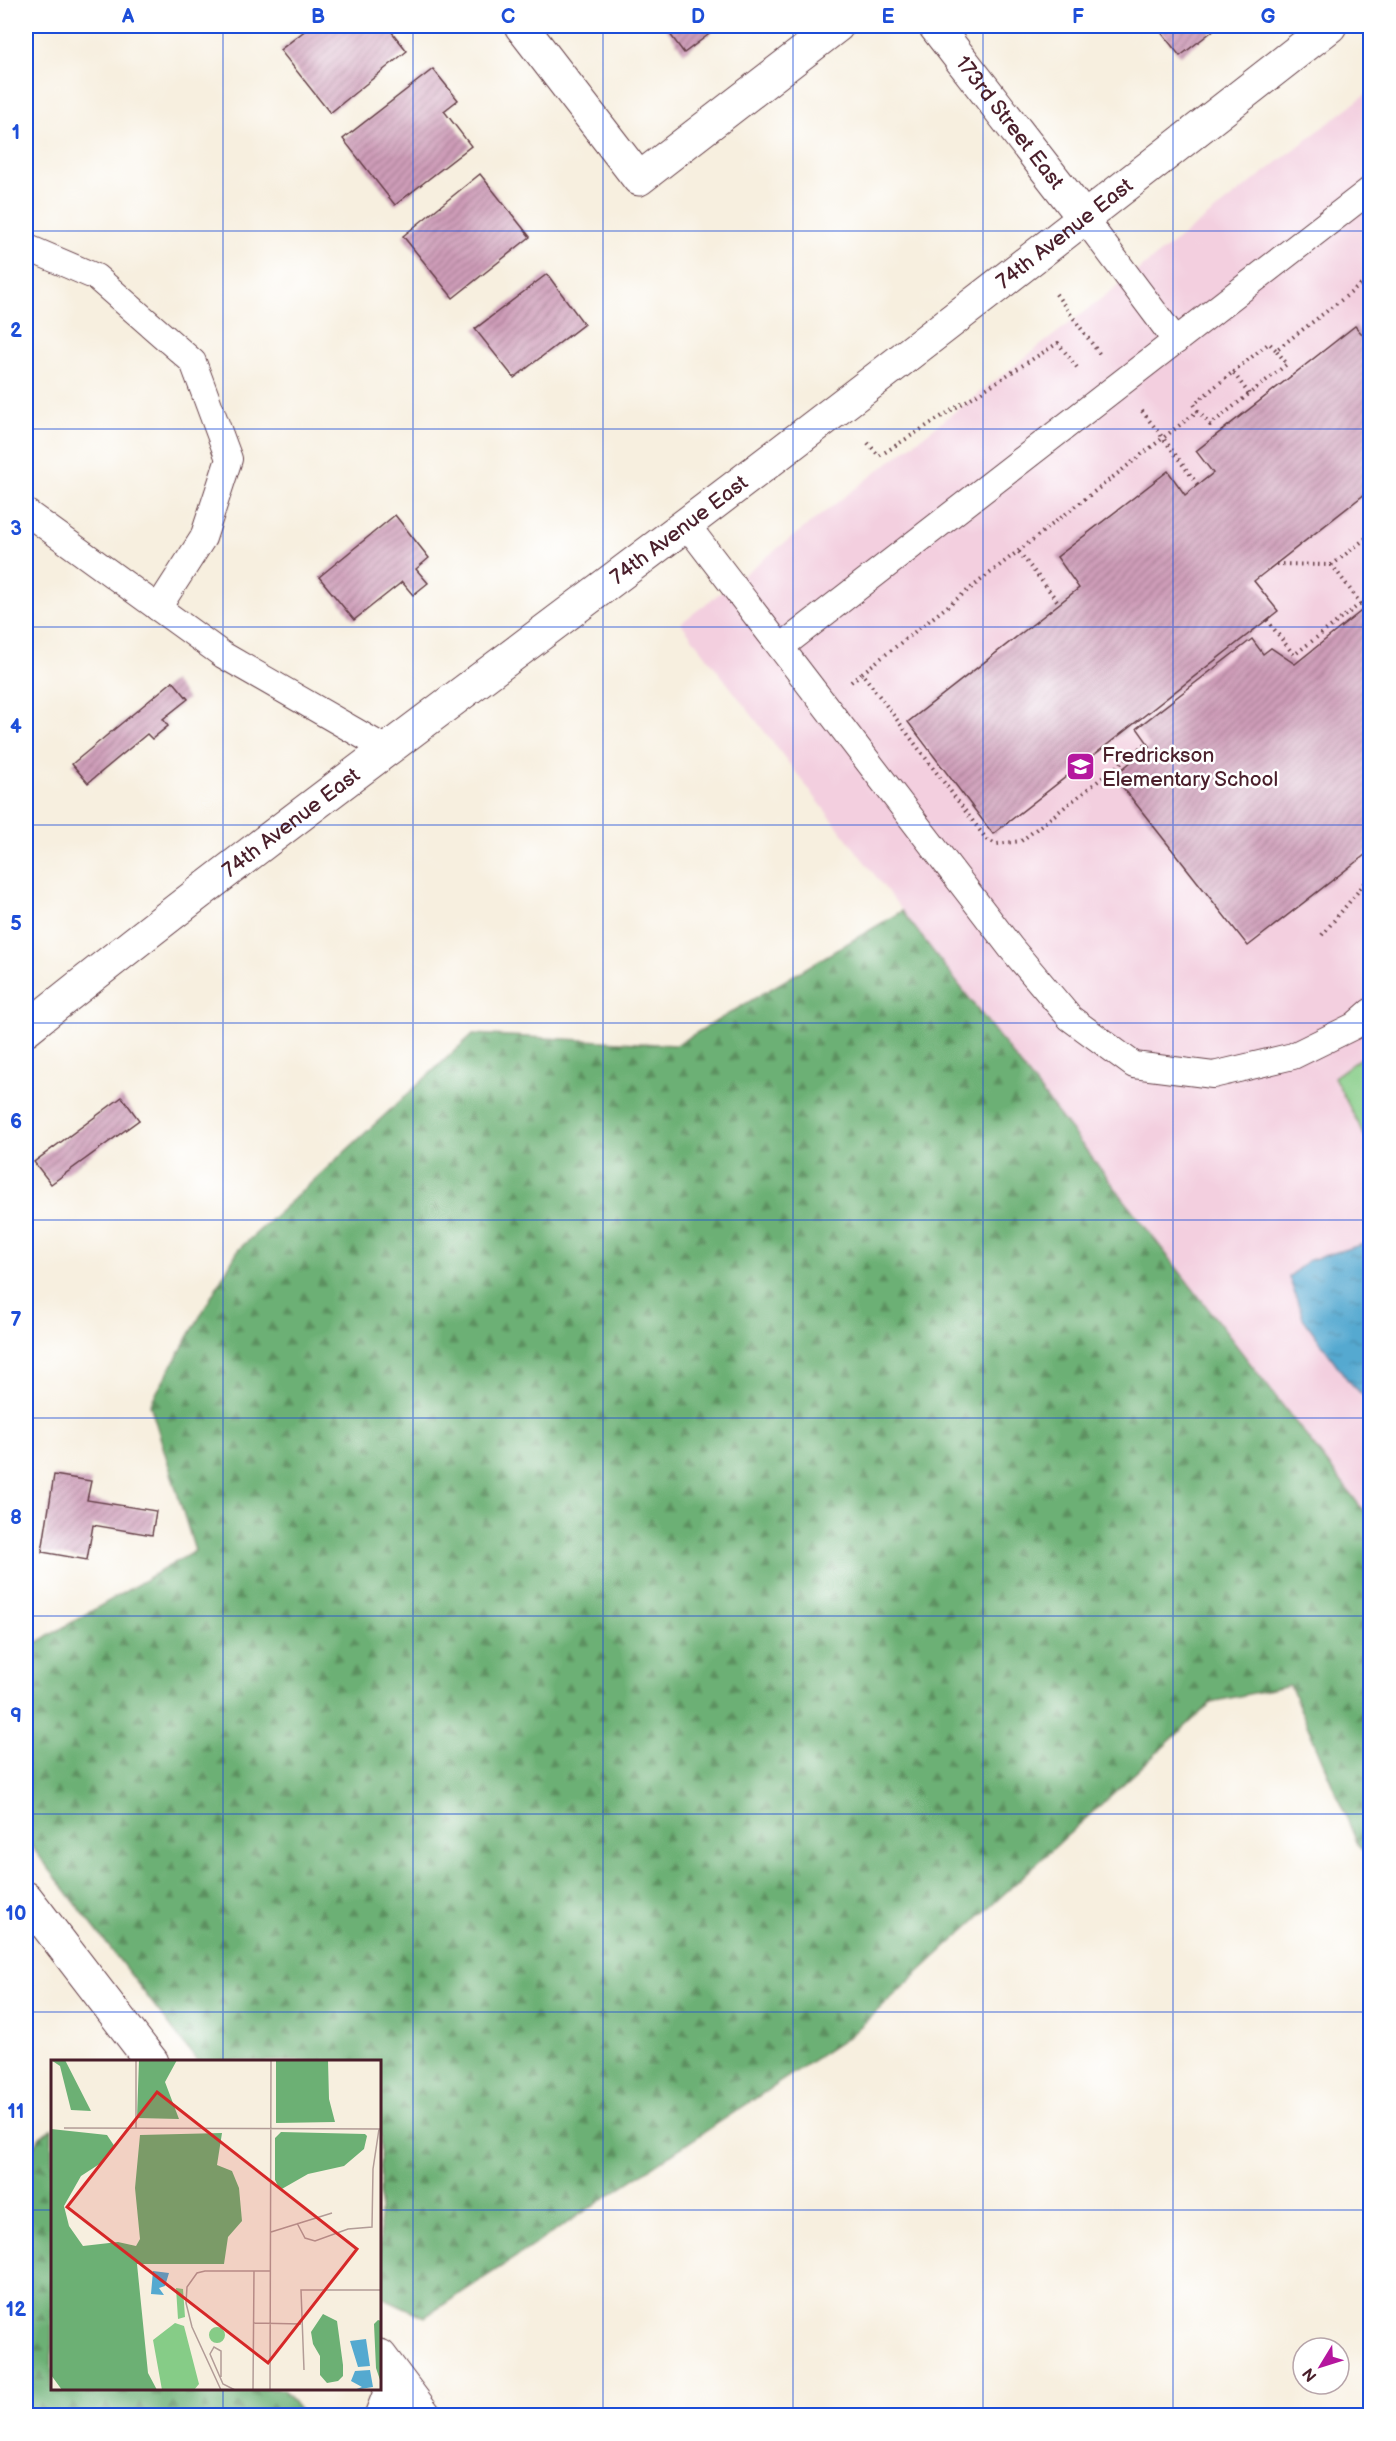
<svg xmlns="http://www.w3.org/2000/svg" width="1396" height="2441" viewBox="0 0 1396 2441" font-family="'Balsamiq Sans',sans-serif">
	<defs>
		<pattern id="forest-firs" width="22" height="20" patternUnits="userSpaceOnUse" patternTransform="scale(1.5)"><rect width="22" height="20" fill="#6cb074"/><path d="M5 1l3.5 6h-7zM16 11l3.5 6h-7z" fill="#5b8f5f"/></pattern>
		<pattern id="water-ripples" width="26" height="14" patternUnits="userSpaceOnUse" patternTransform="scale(1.5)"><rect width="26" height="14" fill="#54a9d0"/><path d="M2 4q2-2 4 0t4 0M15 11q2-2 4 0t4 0" fill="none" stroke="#4889a9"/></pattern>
		<pattern id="building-hatch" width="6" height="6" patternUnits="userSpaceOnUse" patternTransform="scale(1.5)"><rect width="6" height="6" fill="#ce9cb8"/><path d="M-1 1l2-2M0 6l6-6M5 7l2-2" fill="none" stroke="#a97f96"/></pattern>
	</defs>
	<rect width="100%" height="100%" fill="#fff"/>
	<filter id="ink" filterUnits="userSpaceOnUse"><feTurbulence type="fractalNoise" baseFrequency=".0167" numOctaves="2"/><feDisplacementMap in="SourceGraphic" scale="12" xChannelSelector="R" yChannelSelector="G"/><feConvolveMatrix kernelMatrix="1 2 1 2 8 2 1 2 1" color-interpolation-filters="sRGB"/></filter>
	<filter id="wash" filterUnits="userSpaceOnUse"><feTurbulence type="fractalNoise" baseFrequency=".008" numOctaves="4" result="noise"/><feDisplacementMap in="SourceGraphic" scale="24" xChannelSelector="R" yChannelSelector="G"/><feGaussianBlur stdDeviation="1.35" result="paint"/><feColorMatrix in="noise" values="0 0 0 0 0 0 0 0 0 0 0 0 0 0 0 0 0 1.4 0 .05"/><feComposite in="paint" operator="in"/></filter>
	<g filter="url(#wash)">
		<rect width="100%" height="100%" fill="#f7efdf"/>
		<polygon fill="#f3cfdf" points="1370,91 1370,1519 681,623"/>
		<g fill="url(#forest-firs)" stroke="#5b6850" stroke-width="1.5">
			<polygon points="902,911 1370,1519 1370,1856 1359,1847 1290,1685 1212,1702 851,2035 425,2317 380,2296 380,2062 197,2061 26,1839 26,1649 195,1551 150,1404 238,1250 473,1034 676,1045"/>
			<polygon points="52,2128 52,2388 283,2389 303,2415 26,2415 26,2161 40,2137"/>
		</g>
		<polygon fill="#86cc87" stroke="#687659" stroke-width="1.5" points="1370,1051 1370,1136 1365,1137 1334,1077"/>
		<polygon fill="url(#water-ripples)" stroke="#4f647e" stroke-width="1.5" points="1370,1242 1370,1403 1347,1379 1303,1318 1289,1277 1307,1261"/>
		<g id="blocks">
			<g fill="url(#building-hatch)">
				<polygon points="311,26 387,26 407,51 330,113 280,50"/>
				<polygon points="664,26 720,26 684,53"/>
				<polygon points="1156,26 1219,26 1180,56"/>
				<polygon points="433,69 458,100 444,111 471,146 395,205 343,139"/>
				<polygon points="480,174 530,237 453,298 403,236"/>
				<polygon points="547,274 584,324 514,378 475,329"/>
				<polygon points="1355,326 1368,341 1370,339 1370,490 1254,581 1278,611 993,834 908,722 1079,588 1057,557 1168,471 1185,495 1213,473 1196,451"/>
				<polygon points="395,515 429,558 416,569 428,583 413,595 402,582 354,620 319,577"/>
				<polygon points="1370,604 1370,851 1248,946 1114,776 1150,746 1137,728 1252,639 1263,654 1271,648 1295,664"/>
				<polygon points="173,681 188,699 163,719 168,726 152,739 147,734 88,783 72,764"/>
				<polygon points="122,1097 139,1120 51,1184 34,1162"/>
				<polygon points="54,1475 91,1481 87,1500 156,1511 152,1535 93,1525 87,1560 42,1552"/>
			</g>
		</g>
	</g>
	<g filter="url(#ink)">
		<use href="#blocks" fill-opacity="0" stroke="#643e46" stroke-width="1.5"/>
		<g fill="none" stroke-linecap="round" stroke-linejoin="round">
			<defs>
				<g id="service">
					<polyline points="1084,218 1176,341"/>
					<polyline points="26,247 96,277 193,362 229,459 203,538 158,608"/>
					<polyline points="26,512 223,655 386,749"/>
					<polyline points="686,524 1011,948 1070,1018 1134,1065 1213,1075 1293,1056 1354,1026 1370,1012"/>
					<polyline points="781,647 1370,190"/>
				</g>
				<g id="minor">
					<polyline points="521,26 639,179 837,26"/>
					<path id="s1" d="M935 26 1084 218"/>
					<path id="s2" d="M26 1029C221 872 423 723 623 572 861 393 1096 209 1330 26"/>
					<polyline points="26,1898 152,2062"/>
					<polyline points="380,2356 425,2416"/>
					<polyline points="381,2416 396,2378"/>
				</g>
			</defs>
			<use href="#service" stroke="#643e46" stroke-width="28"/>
			<use href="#minor" stroke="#643e46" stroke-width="35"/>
			<g stroke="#643e46" stroke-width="4" stroke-dasharray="1.5 4.5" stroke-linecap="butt">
				<polyline points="1056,294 1101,356"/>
				<polyline points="1233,372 1269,343 1276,350"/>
				<polyline points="1142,411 1163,438 1198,411 1210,425 1287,364 1276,350 1370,278"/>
				<polyline points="1198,411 1194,404 1233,372 1249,394"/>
				<polyline points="868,443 879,456 1058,343 1079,370"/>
				<polyline points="1019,552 1059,603"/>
				<polyline points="1276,564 1332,565"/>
				<polyline points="1361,604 1332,565 1370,535"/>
				<polyline points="1267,620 1294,655 1369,597 1370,599"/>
				<polyline points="862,673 1163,438 1198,485"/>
				<polyline points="851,682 862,673 987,840 997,844 1021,841 1147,743"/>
				<polyline points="1322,935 1370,877"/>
			</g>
			<use href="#service" stroke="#fff" stroke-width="26"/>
			<use href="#minor" stroke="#fff" stroke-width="33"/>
		</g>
	</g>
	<path fill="none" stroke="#1d4ed8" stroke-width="1.5" stroke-opacity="0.55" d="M223 26V2062M413 26V2416M603 26V2416M793 26V2416M983 26V2416M1173 26V2416M26 231H1370M26 429H1370M26 627H1370M26 825H1370M26 1023H1370M26 1220H1370M26 1418H1370M26 1616H1370M26 1814H1370M26 2012H1370M26 2210H52M380 2210H1370M223 2388V2416"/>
	<defs>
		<symbol id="school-square" viewBox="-11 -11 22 22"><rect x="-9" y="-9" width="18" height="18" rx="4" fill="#b5179e" stroke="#fff"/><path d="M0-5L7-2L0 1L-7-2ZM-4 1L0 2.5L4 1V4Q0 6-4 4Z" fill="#fff"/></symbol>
	</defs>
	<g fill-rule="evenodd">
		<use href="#school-square" x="1064" y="750" width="33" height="33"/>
	</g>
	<g text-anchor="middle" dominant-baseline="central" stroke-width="5" stroke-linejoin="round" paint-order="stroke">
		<g font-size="21" fill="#4a1f2b" stroke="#fff">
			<text stroke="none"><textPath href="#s1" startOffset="122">173rd Street East</textPath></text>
			<text stroke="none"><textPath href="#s2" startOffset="1308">74th Avenue East</textPath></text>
			<text stroke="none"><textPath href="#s2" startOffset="822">74th Avenue East</textPath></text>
			<text stroke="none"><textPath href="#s2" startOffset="336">74th Avenue East</textPath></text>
		</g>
		<g font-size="21" fill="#4a1f2b" stroke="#fff" text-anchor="start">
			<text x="1102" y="755">Fredrickson<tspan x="1102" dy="24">Elementary School</tspan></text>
		</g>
	</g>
	<g transform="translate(51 2060)">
		<rect width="330" height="330" fill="#f7efdf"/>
		<path d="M0 0H14L40 51 20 50 9 6ZM88 0H126L114 22 128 59 86 58ZM225 0H277L278 39 284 62 225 63ZM0 69 56 75 64 87 50 103 30 116 13 146 18 166 32 186 67 182 85 186 89 179 84 128 89 75 171 73 166 105 181 111 188 128 191 161 177 177 173 204H86L97 313 106 330H11L0 315ZM230 72 314 74 316 76 313 89 293 106 257 114 229 130 224 120V78ZM272 254 286 261 292 305V316L287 321 276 323 269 315V296L262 284 260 272ZM327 260 330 261V323L325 308 323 264Z" fill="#6cb074"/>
		<path d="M125 228 132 229 134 257 127 259ZM124 263 133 266 148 324 143 330H111L102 280ZM158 275a8 8 0 1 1 16 0a8 8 0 1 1-16 0Z" fill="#86cc87"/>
		<path d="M102 211 118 213 114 226 108 228 113 235 100 234ZM315 279 319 306 307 307 299 281ZM319 310 322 327 303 330 311 327 300 321 304 311Z" fill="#54a9d0"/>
		<path fill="none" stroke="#b29c97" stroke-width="1.5" d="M85 0V69M13 68 330 69M246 163 254 178 264 181 297 169 321 167 322 109 328 69M220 172 281 153M203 263 250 264M253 310 250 230H330M170 317V291L163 287 159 294 172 324 184 330M170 330 141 267 135 243 136 227 146 213 154 211H219M202 330 203 211M219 330 220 0"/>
		<path fill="#d62828" fill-opacity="0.15" stroke="#d62828" stroke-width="3" d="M106 32 306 189 217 303 16 147Z"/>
		<rect width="330" height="330" fill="none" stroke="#4a1f2b" stroke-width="3"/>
	</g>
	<rect width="1396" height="2441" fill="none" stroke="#fff" stroke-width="66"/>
	<g transform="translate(1321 2366) rotate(232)"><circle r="28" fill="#ffffff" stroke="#b7a5aa" stroke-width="1.5"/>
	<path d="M0-4.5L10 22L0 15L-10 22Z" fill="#b5179e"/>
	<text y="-9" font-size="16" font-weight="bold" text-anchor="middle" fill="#4a1f2b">N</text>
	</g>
	<rect x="33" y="33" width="1330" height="2375" fill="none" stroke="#1d4ed8" stroke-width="2"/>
	<g font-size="20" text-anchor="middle" font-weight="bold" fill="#1d4ed8">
		<text x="128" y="23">A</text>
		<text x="318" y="23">B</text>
		<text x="508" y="23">C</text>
		<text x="698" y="23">D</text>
		<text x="888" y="23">E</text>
		<text x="1078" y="23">F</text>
		<text x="1268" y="23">G</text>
		<text x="16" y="139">1</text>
		<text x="16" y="337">2</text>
		<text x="16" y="535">3</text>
		<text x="16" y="733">4</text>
		<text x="16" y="930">5</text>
		<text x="16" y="1128">6</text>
		<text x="16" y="1326">7</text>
		<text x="16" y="1524">8</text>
		<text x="16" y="1722">9</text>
		<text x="16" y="1920">10</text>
		<text x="16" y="2118">11</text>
		<text x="16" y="2316">12</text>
	</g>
</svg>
